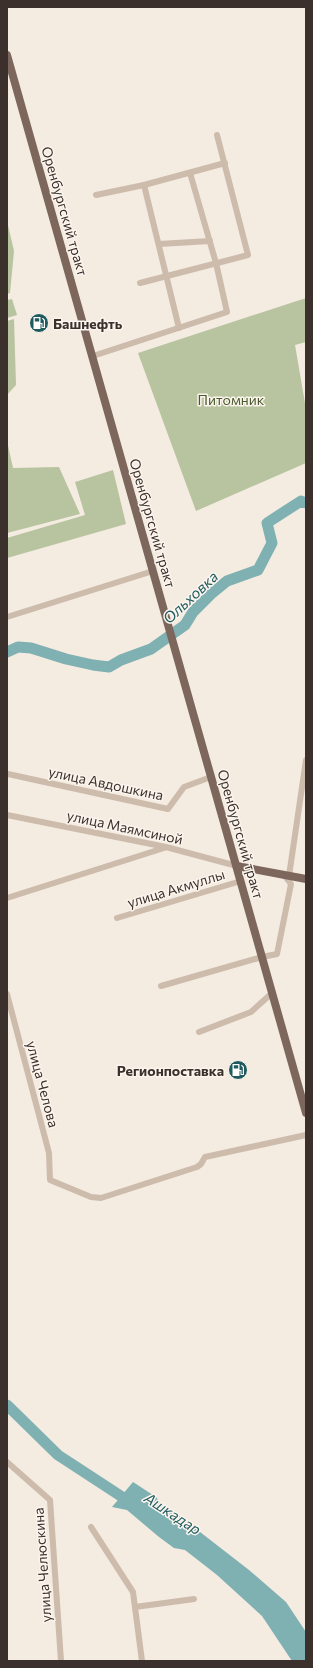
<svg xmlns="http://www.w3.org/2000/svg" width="313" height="1668" viewBox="0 0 313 1668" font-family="Commissioner,sans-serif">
	<rect width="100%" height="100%" fill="#f4ebe1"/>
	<g fill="#b8c4a0">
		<polygon points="7,221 14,251 10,293 7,294"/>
		<polygon points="306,298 306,342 295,345 306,409 306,463 196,511 138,353"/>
		<polygon points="12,299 17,315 7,318 7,300"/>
		<polygon points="14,319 16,385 7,395 7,321"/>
		<polygon points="7,441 13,468 59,467 80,514 7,533"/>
		<polygon points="113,470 126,524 7,558 7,538 85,515 75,482"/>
	</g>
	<polygon fill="#7fb0b2" points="133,1482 156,1497 169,1514 173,1511 249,1570 286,1602 306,1632 306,1661 292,1661 262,1616 217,1575 185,1550 174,1548 159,1537 127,1510 112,1507"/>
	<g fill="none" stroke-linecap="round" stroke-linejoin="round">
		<g stroke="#7fb0b2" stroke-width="11">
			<polyline points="7,652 18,647 31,648 66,659 93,665 109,667 121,660 151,649 185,625 193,612 211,594 227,581 258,570 272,543 267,523 301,501 306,503"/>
			<polyline points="7,1405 58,1455 133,1504"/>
		</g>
		<g stroke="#cdbbac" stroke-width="6">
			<polyline points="144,185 179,328"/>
			<polyline points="96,195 144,185 225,163"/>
			<polyline points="159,244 210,241"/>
			<polyline points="140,283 248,255 217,135"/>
			<polyline points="93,356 227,312 216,263 190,173"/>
			<polyline points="7,617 153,571"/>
			<polyline points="8,774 168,809 184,787 211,777"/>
			<polyline points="7,815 166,847 237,866"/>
			<polyline points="289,876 306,760"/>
			<polyline points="7,898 164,848"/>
			<polyline points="117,918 241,881"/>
			<polyline points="161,986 262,957 277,954 291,884 284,875"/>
			<polyline points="7,994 49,1153 50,1180 91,1197 101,1198 197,1167 201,1164 205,1157 306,1135"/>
			<polyline points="199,1032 251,1012 272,993"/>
			<polyline points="7,1462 50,1500 61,1661"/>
			<polyline points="91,1527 133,1592 142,1661"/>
			<polyline points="135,1607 194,1599"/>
		</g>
		<g stroke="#7d675c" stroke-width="8">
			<polyline points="7,55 306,1113"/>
			<polyline points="237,866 306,879"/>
		</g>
	</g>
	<defs>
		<symbol id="fuel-disc" viewBox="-11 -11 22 22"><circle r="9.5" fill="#1f5a5e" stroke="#fbf5ee"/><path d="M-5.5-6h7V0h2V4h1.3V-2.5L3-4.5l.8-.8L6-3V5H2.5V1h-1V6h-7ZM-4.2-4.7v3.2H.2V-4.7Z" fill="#fff"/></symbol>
	</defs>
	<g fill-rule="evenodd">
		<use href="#fuel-disc" x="28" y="312" width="22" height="22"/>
		<use href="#fuel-disc" x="227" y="1059" width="22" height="22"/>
	</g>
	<g text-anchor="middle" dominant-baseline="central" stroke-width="3" stroke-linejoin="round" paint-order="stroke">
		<g font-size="14" fill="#3b302b" stroke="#fbf5ee">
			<text transform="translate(65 211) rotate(74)">Оренбургский тракт</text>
			<text transform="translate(153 523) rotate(74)">Оренбургский тракт</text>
			<text transform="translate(106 783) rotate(12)">улица Авдошкина</text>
			<text transform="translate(125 827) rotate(12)">улица Маямсиной</text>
			<text transform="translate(241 834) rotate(74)">Оренбургский тракт</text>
			<text transform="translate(176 888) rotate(-17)">улица Акмуллы</text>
			<text transform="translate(43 1084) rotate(75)">улица Челова</text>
			<text transform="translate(42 1565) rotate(-94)">улица Челюскина</text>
		</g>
		<g font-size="14" font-weight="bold" fill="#3b302b" stroke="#fbf5ee" text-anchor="start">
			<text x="53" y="323">Башнефть</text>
			<text x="224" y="1070" text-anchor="end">Регионпоставка</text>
		</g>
		<g font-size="14" fill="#4a5a2e" stroke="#fbf5ee">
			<text x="231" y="399">Питомник</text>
		</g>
		<g font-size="15" font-style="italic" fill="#1f5a5e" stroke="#fbf5ee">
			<text transform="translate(190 597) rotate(-43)">Ольховка</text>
			<text transform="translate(173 1513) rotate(33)">Ашкадар</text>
		</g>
	</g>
	<rect width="313" height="1668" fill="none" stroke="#3b302b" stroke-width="16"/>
</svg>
